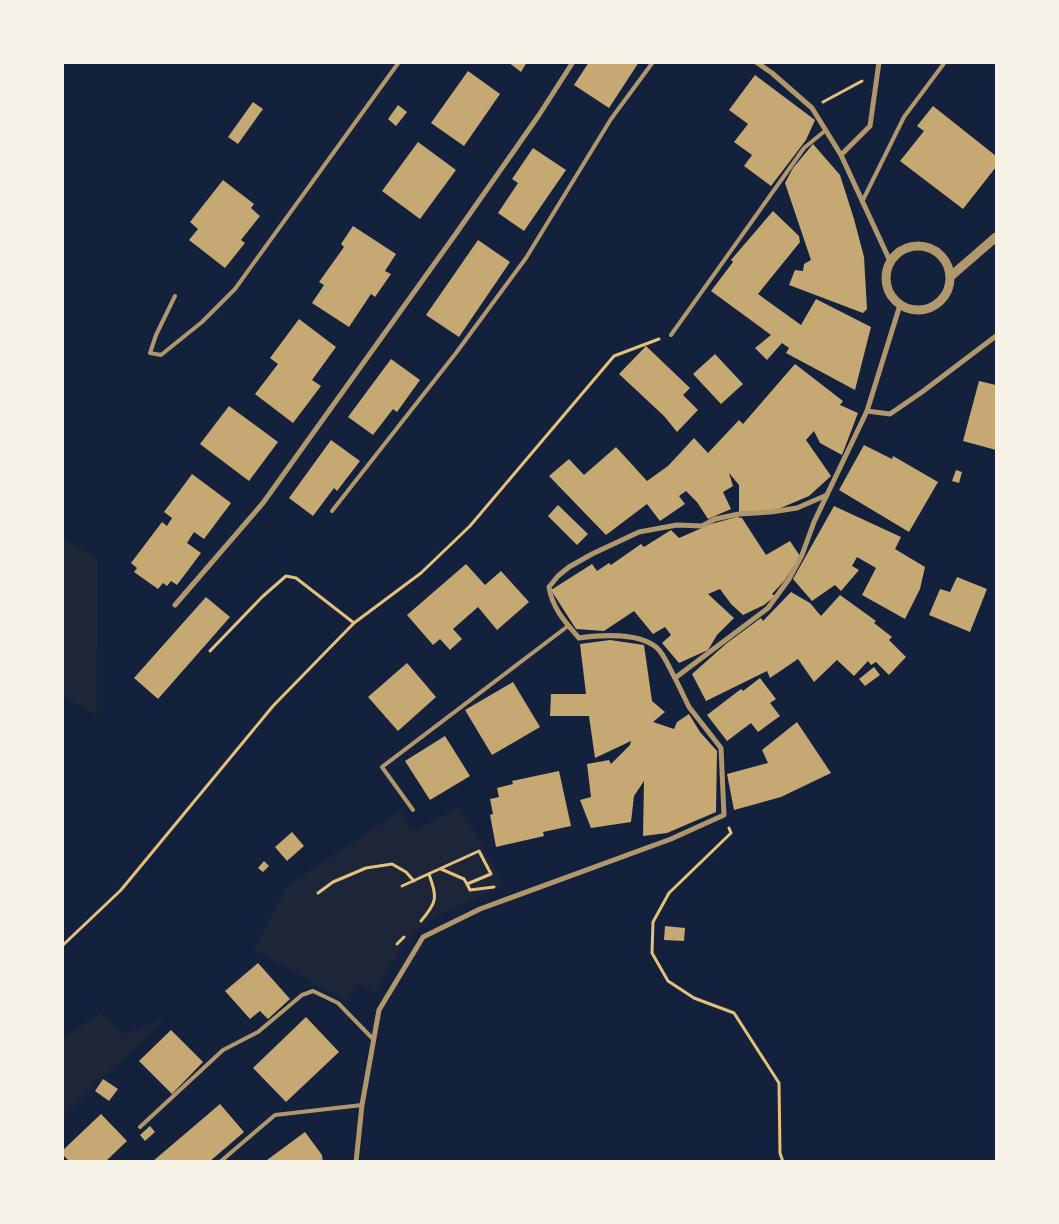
<svg xmlns="http://www.w3.org/2000/svg" width="1059" height="1224" viewBox="0 0 1059 1224" font-family="Lato,sans-serif">
	<rect width="100%" height="100%" fill="#14213d"/>
	<g fill="#1d2539">
		<polygon points="63,539 98,559 97,715 63,697"/>
		<polygon points="460,807 504,885 426,921 402,946 375,993 356,984 346,1001 254,950 287,886 400,811 412,832"/>
		<polygon points="101,1013 124,1034 165,1019 63,1116 63,1037"/>
	</g>
	<g fill="#c6a872">
		<polygon points="508,62 527,62 521,72"/>
		<polygon points="589,62 639,62 609,108 574,85"/>
		<polygon points="468,71 500,94 464,146 431,123"/>
		<polygon points="755,75 815,120 806,140 771,186 744,166 752,155 734,142 748,124 729,110"/>
		<polygon points="253,102 263,109 238,144 228,137"/>
		<polygon points="398,105 407,112 396,126 388,119"/>
		<polygon points="933,106 996,156 996,167 963,209 900,161 924,131 917,126"/>
		<polygon points="418,142 456,170 420,219 382,191"/>
		<polygon points="813,144 840,175 854,219 864,257 867,309 863,313 789,285 795,270 803,271 804,264 811,260 785,183 793,168"/>
		<polygon points="533,148 566,170 524,231 498,213 518,183 512,179"/>
		<polygon points="223,180 254,204 251,208 260,216 241,240 245,243 225,268 189,240 198,229 190,222"/>
		<polygon points="773,211 799,236 800,242 758,294 801,325 816,299 871,327 855,390 786,353 789,348 782,343 767,360 755,348 771,335 711,291 733,262 731,260"/>
		<polygon points="353,226 396,254 385,271 391,274 375,297 371,294 349,327 312,303 324,285 319,282 344,247 341,244"/>
		<polygon points="478,240 510,262 459,337 426,315"/>
		<polygon points="299,319 336,347 312,380 321,386 293,423 255,394 278,364 270,358"/>
		<polygon points="646,346 690,388 683,395 698,410 677,432 664,416 619,374"/>
		<polygon points="715,354 743,384 721,404 693,374"/>
		<polygon points="391,359 420,380 397,412 393,409 373,435 348,417"/>
		<polygon points="795,364 843,401 840,405 858,413 842,455 820,443 814,431 806,440 831,476 809,496 776,510 739,512 739,485 729,473 733,486 723,492 731,509 708,519 697,502 686,491 679,496 685,504 660,521 647,504 606,535 549,476 569,459 584,475 616,447 647,481 668,466 694,438 708,453 739,420 743,424"/>
		<polygon points="979,381 996,385 996,450 963,441"/>
		<polygon points="229,406 278,442 249,481 200,444"/>
		<polygon points="331,440 360,461 337,491 334,488 313,516 289,498"/>
		<polygon points="864,445 892,459 893,456 938,482 909,532 839,490"/>
		<polygon points="956,470 962,472 959,483 952,481"/>
		<polygon points="192,474 231,503 204,539 194,532 187,543 201,553 177,585 171,581 167,586 163,583 158,589 134,572 137,568 131,563 162,522 167,526 172,518 164,512"/>
		<polygon points="558,505 588,534 577,545 548,516"/>
		<polygon points="834,506 901,537 895,549 925,567 920,589 905,619 862,595 876,568 857,557 852,566 859,570 841,591 835,585 812,601 793,579"/>
		<polygon points="737,517 742,518 766,555 790,541 800,556 785,580 772,594 775,596 764,605 743,615 731,604 720,589 708,594 734,618 717,635 708,650 679,663 662,643 671,635 665,627 653,634 634,611 604,631 576,629 551,590 592,564 597,571 609,563 611,565 641,544 644,547 671,530 679,538 711,524"/>
		<polygon points="466,564 485,585 501,571 529,602 497,630 478,607 453,629 462,639 450,650 440,639 433,645 407,615"/>
		<polygon points="957,577 987,589 970,632 929,615 940,589 950,592"/>
		<polygon points="791,592 810,603 821,616 840,595 876,621 874,623 892,637 889,640 906,657 889,675 876,662 871,665 868,661 854,676 837,660 814,682 798,659 770,678 767,671 706,701 692,674 727,643 761,618 763,621"/>
		<polygon points="206,597 230,617 158,699 134,678"/>
		<polygon points="610,640 644,645 652,701 665,712 653,722 674,729 677,722 689,714 700,732 717,751 716,812 667,833 643,836 644,781 634,796 631,822 591,828 580,800 591,797 587,764 609,760 611,764 630,745 631,741 595,758 589,716 550,716 551,694 586,694 580,644"/>
		<polygon points="407,663 436,697 398,731 368,697"/>
		<polygon points="874,667 880,675 865,686 859,679"/>
		<polygon points="760,678 776,699 770,703 780,716 758,732 751,723 727,741 707,715 741,689 743,691"/>
		<polygon points="513,682 540,727 492,755 465,710"/>
		<polygon points="797,722 831,773 781,797 734,810 727,774 768,763 762,750"/>
		<polygon points="445,736 470,776 430,800 405,761"/>
		<polygon points="559,771 571,826 543,832 544,836 496,847 490,815 493,814 490,799 499,797 497,788 513,784 512,781"/>
		<polygon points="292,832 304,846 287,861 275,847"/>
		<polygon points="264,861 269,866 263,872 258,868"/>
		<polygon points="665,926 685,928 684,941 664,940"/>
		<polygon points="258,963 290,999 268,1019 260,1011 250,1019 225,991"/>
		<polygon points="306,1017 339,1052 286,1102 253,1068"/>
		<polygon points="171,1030 203,1062 172,1094 139,1061"/>
		<polygon points="103,1079 118,1089 109,1101 95,1091"/>
		<polygon points="220,1104 244,1132 209,1162 152,1162"/>
		<polygon points="101,1114 127,1141 105,1162 70,1162 62,1154 62,1151"/>
		<polygon points="150,1126 155,1132 145,1141 140,1135"/>
		<polygon points="305,1132 322,1155 323,1162 268,1162 267,1160"/>
	</g>
	<g fill="none" stroke-linecap="round" stroke-linejoin="round">
		<g stroke="#e5c07b" stroke-width="3">
			<polyline points="823,102 862,81"/>
			<polyline points="210,651 262,597 286,576 296,578 354,623"/>
			<polyline points="729,828 731,833 669,893 653,922 652,953 668,981 694,998 734,1013 779,1083 780,1153 783,1162"/>
			<polyline points="441,869 464,879 467,884"/>
			<polyline points="402,886 479,851 491,874 467,884 470,890 494,887"/>
			<polyline points="318,893 333,882 366,868 392,864 406,872 414,881"/>
			<path d="M421 921C438 901 437 898 429 874"/>
			<polyline points="397,944 404,937"/>
			<polyline points="62,946 121,890 273,706 354,623 421,573 470,526 614,356 659,339"/>
		</g>
		<g stroke="#b1986c" stroke-width="4">
			<polyline points="862,202 904,117 945,62"/>
			<polyline points="175,296 156,335 150,353 161,355 202,322 235,289 399,62"/>
			<polyline points="671,335 804,148 826,130"/>
			<polyline points="332,511 456,353 526,258 611,119 653,62"/>
			<polyline points="413,810 382,767 568,626"/>
			<polyline points="140,1127 223,1050 258,1032 302,995 313,991 338,1003 373,1039"/>
			<polyline points="220,1162 275,1115 362,1105"/>
		</g>
		<g stroke="#b1986c" stroke-width="5">
			<polyline points="756,62 772,73 812,108 841,155 890,261"/>
			<polyline points="841,155 870,126 879,62"/>
			<polyline points="867,411 890,414 922,392 996,336"/>
			<polyline points="175,605 263,503 455,235 539,115 573,62"/>
			<path d="M675 678C670 669 665 657 659 650 642 632 601 635 579 638 566 623 552 608 549 587L558 576 569 567 592 554 639 532 677 525 702 526 715 519 739 514 771 512 797 508 827 495"/>
			<polyline points="356,1162 362,1105 379,1010 423,937 480,909 671,839 724,815 721,748 689,707 675,678 768,608 789,579 802,555 814,522 867,411 900,305"/>
		</g>
		<g stroke="#b1986c" stroke-width="9">
			<circle cx="918" cy="278" r="32"/>
			<polyline points="951,276 996,237"/>
		</g>
	</g>
	<rect width="1059" height="1224" fill="none" stroke="#f6f1e7" stroke-width="128"/>
</svg>
